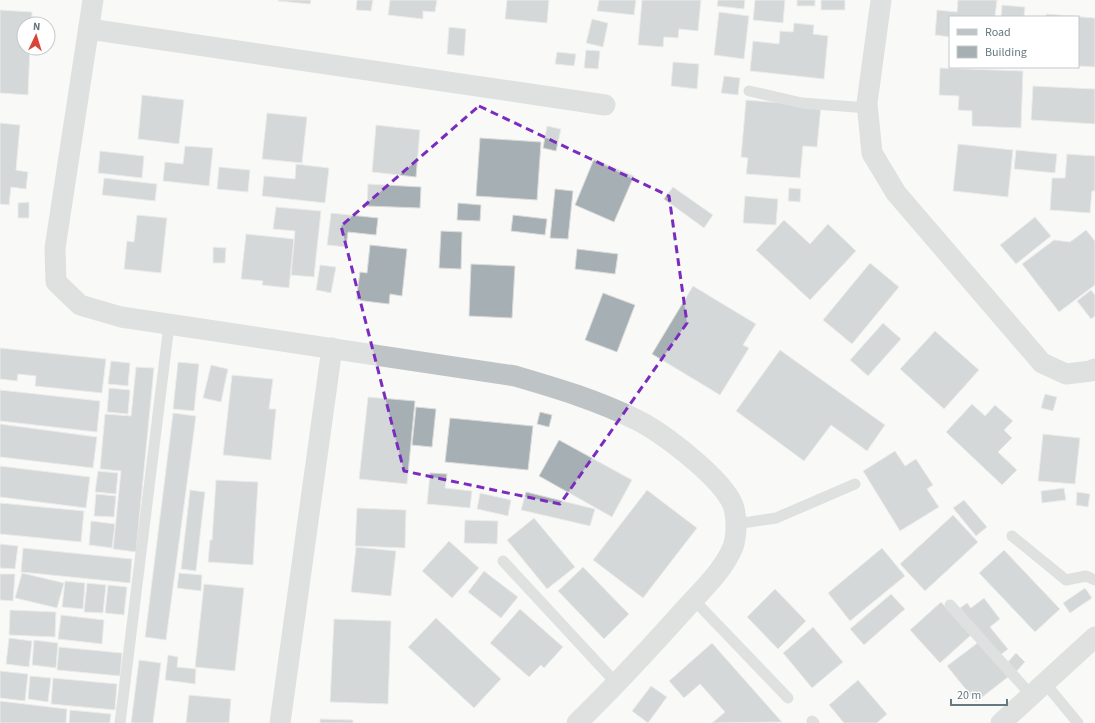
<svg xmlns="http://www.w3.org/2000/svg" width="1095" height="723" viewBox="0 0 1095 723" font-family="'Source Sans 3',sans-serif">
	<rect width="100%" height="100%" fill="#f9f9f7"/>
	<g fill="#a6b0b4" stroke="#dbdbda">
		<polygon points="278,0 311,0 310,4 278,1"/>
		<polygon points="357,0 373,0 371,11 356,10"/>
		<polygon points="390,0 437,0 435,12 423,11 423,19 388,15"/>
		<polygon points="507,0 549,0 547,23 505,19"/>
		<polygon points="599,0 636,0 634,15 597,11"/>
		<polygon points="642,0 701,0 698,31 679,29 678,38 664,37 663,47 638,45"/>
		<polygon points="718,0 745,0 744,9 717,6"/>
		<polygon points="755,0 785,0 783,23 753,20"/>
		<rect x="797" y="0" width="18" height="6"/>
		<rect x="821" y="0" width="24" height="10"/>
		<polygon points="958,0 997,0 995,17 950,17 950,37 935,35 937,10 957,12"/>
		<polygon points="1002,5 1025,7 1024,17 1001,17"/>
		<polygon points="0,10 32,12 32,24 24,24 24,48 30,48 28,95 0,93"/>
		<polygon points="719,12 749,16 744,59 714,55"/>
		<polygon points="1046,14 1095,18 1095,67 1078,66 1078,17 1046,17"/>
		<polygon points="592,19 608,23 603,47 586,43"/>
		<polygon points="794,23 814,25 813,34 828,36 824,79 750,71 753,41 779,44 780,31 793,32"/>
		<polygon points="449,27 466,29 464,56 447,54"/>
		<polygon points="586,50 600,51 598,69 584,68"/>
		<polygon points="557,52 576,54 574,66 555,64"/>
		<polygon points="673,62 699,64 697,89 671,86"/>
		<polygon points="940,68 1023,71 1021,128 972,126 972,111 958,110 959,96 939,95"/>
		<polygon points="724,76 740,78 738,95 721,93"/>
		<polygon points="1033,86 1095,89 1095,124 1031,120"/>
		<polygon points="142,95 184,100 179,144 138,139"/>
		<polygon points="746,100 821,106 817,147 803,146 800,178 746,174 748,158 741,157"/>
		<polygon points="267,113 307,117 302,163 262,159"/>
		<polygon points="0,123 20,125 16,170 28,172 26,189 11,187 9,205 0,204"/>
		<polygon points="376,125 420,130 416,177 372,172"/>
		<polygon points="547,126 561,129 556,151 543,148"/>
		<polygon points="480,138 541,142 537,200 476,196"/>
		<polygon points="958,144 1013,150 1008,197 953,191"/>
		<polygon points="185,146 213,148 209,186 163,181 165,162 183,164"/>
		<polygon points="1016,150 1057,154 1055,173 1014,169"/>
		<polygon points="100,151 144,156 142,178 98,173"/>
		<polygon points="1067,154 1095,156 1095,191 1092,191 1090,213 1050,210 1052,178 1065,178"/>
		<polygon points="594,159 634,176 614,222 575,205"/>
		<polygon points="296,164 329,168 325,203 262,196 264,176 295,179"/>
		<polygon points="219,167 250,170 248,192 217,189"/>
		<polygon points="104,178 157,184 155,201 102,195"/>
		<polygon points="368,184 421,187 420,208 367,206"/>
		<polygon points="673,187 713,215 704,228 664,199"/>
		<polygon points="789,188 801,189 800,202 788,201"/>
		<polygon points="555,189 573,191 568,239 550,238"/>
		<polygon points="745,196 778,199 776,225 743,223"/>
		<polygon points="29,202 29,218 18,218 18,203"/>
		<polygon points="458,203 481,205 480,221 457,220"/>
		<polygon points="276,207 321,211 314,277 291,275 295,231 273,229"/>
		<polygon points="331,213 378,218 376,235 348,232 346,247 327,245"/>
		<polygon points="137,215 167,218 161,273 124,269 127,241 134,242"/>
		<polygon points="513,215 547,219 545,235 511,231"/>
		<polygon points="1035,217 1051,236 1016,264 1000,245"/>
		<polygon points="784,220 810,244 828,224 856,251 810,300 756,250"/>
		<polygon points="1086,230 1095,241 1095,285 1059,312 1022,264 1054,240 1070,242"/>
		<polygon points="441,231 462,232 461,269 439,268"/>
		<polygon points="246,234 294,239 289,288 262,285 263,281 241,279"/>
		<polygon points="370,245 407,249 402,296 390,294 389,304 356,300 360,272 367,273"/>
		<polygon points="213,247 226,248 225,263 213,263"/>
		<polygon points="577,249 618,254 615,274 575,269"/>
		<polygon points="870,263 899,287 852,344 823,320"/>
		<polygon points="471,264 515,266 512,318 469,316"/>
		<polygon points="320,265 336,267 331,293 316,290"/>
		<polygon points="693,286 756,324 743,345 749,348 720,395 652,354"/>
		<polygon points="1091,290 1095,295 1095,316 1091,319 1077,301"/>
		<polygon points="603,293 635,305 617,352 585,340"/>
		<polygon points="883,323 901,339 868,376 850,360"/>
		<polygon points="935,331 979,370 944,409 900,369"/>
		<polygon points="0,348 106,359 102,393 35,386 36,376 18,374 17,381 0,379"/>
		<polygon points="780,350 885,425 867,451 831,425 804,461 736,411"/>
		<polygon points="111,361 130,363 128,386 108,384"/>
		<polygon points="178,362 199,364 194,411 173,409"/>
		<polygon points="211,365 228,369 221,402 203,398"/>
		<polygon points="136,367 154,368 136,552 113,549 121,471 100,469 105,414 131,416"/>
		<polygon points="232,375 273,379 269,409 276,409 271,460 223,455"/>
		<polygon points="109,388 130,390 128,414 107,412"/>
		<polygon points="0,390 100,401 97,432 0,421"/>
		<polygon points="1045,394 1057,397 1053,411 1041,408"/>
		<polygon points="368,397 415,401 407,484 359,479"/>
		<polygon points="972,404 985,416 995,405 1013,421 1004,430 1012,438 998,452 1017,470 1002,485 946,432"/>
		<polygon points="416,407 436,409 432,447 412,445"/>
		<polygon points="540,412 552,415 549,427 537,424"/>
		<polygon points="173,413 196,416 166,640 145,637"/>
		<polygon points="450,418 533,426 528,470 445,462"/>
		<polygon points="0,424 97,437 93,468 0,457"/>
		<polygon points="1043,434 1080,438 1075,484 1038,481"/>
		<polygon points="559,440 632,480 612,517 539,476"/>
		<polygon points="895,451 905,466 916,459 933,485 927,489 939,507 900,531 863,471"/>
		<polygon points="0,466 90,477 86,508 0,497"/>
		<polygon points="98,471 118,473 116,494 95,492"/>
		<polygon points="430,473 447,474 445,488 472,491 470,508 427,504"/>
		<polygon points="216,480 258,482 253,565 208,562 210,540 212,540"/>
		<polygon points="1064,488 1066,500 1042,503 1041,491"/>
		<polygon points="190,490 205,492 196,571 181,569"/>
		<polygon points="647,490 697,528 643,598 593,560"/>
		<polygon points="526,492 595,509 590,526 521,510"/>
		<polygon points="1077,492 1090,494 1088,507 1076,505"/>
		<polygon points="480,493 511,500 508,516 477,509"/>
		<polygon points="96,494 116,496 114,517 94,516"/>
		<polygon points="964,500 987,527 976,536 953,508"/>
		<polygon points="0,503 84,511 81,542 0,534"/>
		<polygon points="357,508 406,510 405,548 355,546"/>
		<polygon points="953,515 978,542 925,591 900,564"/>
		<polygon points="534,518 575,567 547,589 507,540"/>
		<polygon points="465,520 498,521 497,544 464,543"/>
		<polygon points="91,521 115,524 112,548 89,545"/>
		<polygon points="449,541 479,568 452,598 422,571"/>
		<polygon points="0,544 18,546 15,569 0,568"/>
		<polygon points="356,547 396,551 391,596 351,592"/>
		<polygon points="23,548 132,559 130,583 21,572"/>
		<polygon points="882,548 905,576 850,621 828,593"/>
		<polygon points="1004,550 1060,609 1035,632 979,573"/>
		<polygon points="583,567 629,614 604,639 558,591"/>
		<polygon points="484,571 518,597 501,618 468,592"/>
		<polygon points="22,573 64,583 57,608 15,598"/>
		<polygon points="179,573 202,575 201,591 177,588"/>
		<polygon points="0,574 15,574 13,601 0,600"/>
		<polygon points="65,581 85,583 83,609 62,607"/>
		<polygon points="87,583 106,585 103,613 84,612"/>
		<polygon points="204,584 244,588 235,671 195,667"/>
		<polygon points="108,585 127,587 124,615 105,613"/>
		<polygon points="1085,588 1092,598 1070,613 1063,603"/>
		<polygon points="775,589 806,621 778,649 747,617"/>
		<polygon points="891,594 905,609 864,645 850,629"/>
		<polygon points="984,598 1000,619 990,627 1008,649 998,657 960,608 967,603 971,608"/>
		<polygon points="941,602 971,635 940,663 910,630"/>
		<polygon points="520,609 563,647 544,668 541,665 529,677 490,643"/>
		<polygon points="10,610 56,612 55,637 9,635"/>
		<polygon points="61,615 104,620 102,644 58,639"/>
		<polygon points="436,618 501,679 474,708 408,647"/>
		<polygon points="334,619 391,621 388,704 330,702"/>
		<polygon points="813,627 843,662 812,688 783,653"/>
		<polygon points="9,638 32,641 29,667 6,664"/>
		<polygon points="34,640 58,643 56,668 32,665"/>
		<polygon points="980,641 1008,677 976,702 947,666"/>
		<polygon points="712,643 782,722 712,723 725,712 700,684 684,698 669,681"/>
		<polygon points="59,647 122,653 120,676 57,670"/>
		<polygon points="1016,653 1025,662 1014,674 1005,665"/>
		<polygon points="168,655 178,657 177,667 196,669 195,684 165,680"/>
		<polygon points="139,660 161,663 153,723 131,723"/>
		<polygon points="0,671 28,674 25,701 0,698"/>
		<polygon points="30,676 51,678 48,702 28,699"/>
		<polygon points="53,678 117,684 115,710 51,704"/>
		<polygon points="858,680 887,714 877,723 844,723 829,705"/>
		<polygon points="651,686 667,697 648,723 632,711"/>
		<polygon points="189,695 231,699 229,723 186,723"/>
		<polygon points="0,701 67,709 66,723 0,723"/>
		<polygon points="70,710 111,714 110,723 69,723"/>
		<polygon points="320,719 353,720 353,723 320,723"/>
	</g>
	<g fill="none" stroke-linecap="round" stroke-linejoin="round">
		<g stroke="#bec4c6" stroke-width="11">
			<polyline points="749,91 802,103 868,108"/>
			<polyline points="736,524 776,518 855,484"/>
			<polyline points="1012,536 1066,580 1086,576 1095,580"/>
			<polyline points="503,561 617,684"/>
			<polyline points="693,599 788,698"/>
			<polyline points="950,605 1031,695"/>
			<polyline points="1044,682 1078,723"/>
			<polyline points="812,721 814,723"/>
			<polyline points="120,723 169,325"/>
		</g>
		<g stroke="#bec4c6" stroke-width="21">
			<path d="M93 0 55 248 56 282 80 305 121 317 515 376C556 388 597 400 637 420 663 433 722 478 733 505 737 516 737 536 733 547 723 571 702 590 685 609 650 648 615 686 577 723"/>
			<polyline points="881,0 867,103 872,153 896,193 1042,363 1066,374 1091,371 1095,369"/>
			<polyline points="89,29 605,105"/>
			<polyline points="280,723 332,348"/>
			<polyline points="1001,723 1095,637"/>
		</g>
	</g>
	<path d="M0 0H1095V723H0ZM479 106 669 196 687 323 560 504 404 471 341 226Z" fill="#f9f9f7" fill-opacity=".55" fill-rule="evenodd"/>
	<path fill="none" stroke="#7b2cbf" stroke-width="3" stroke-dasharray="8 5" stroke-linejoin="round" d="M479 106 669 196 687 323 560 504 404 471 341 226Z"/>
	<rect x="949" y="16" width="130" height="52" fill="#ffffff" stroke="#c2c9cc"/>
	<rect x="957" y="29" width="20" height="6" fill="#bec4c6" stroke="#c2c9cc"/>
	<text x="985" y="36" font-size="12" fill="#667980">Road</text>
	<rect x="957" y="46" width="20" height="12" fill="#a6b0b4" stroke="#c2c9cc"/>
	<text x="985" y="56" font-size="12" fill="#667980">Building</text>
	<g transform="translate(36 36) rotate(4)"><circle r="19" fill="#ffffff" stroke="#c2c9cc"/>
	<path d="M0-3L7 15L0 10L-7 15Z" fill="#d84439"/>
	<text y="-6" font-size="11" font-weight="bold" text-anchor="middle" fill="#667980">N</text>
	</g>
	<path d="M951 699v6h56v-6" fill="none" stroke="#667980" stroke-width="2"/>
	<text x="957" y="699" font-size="12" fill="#667980" stroke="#ffffff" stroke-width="3" paint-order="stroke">20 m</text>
</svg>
